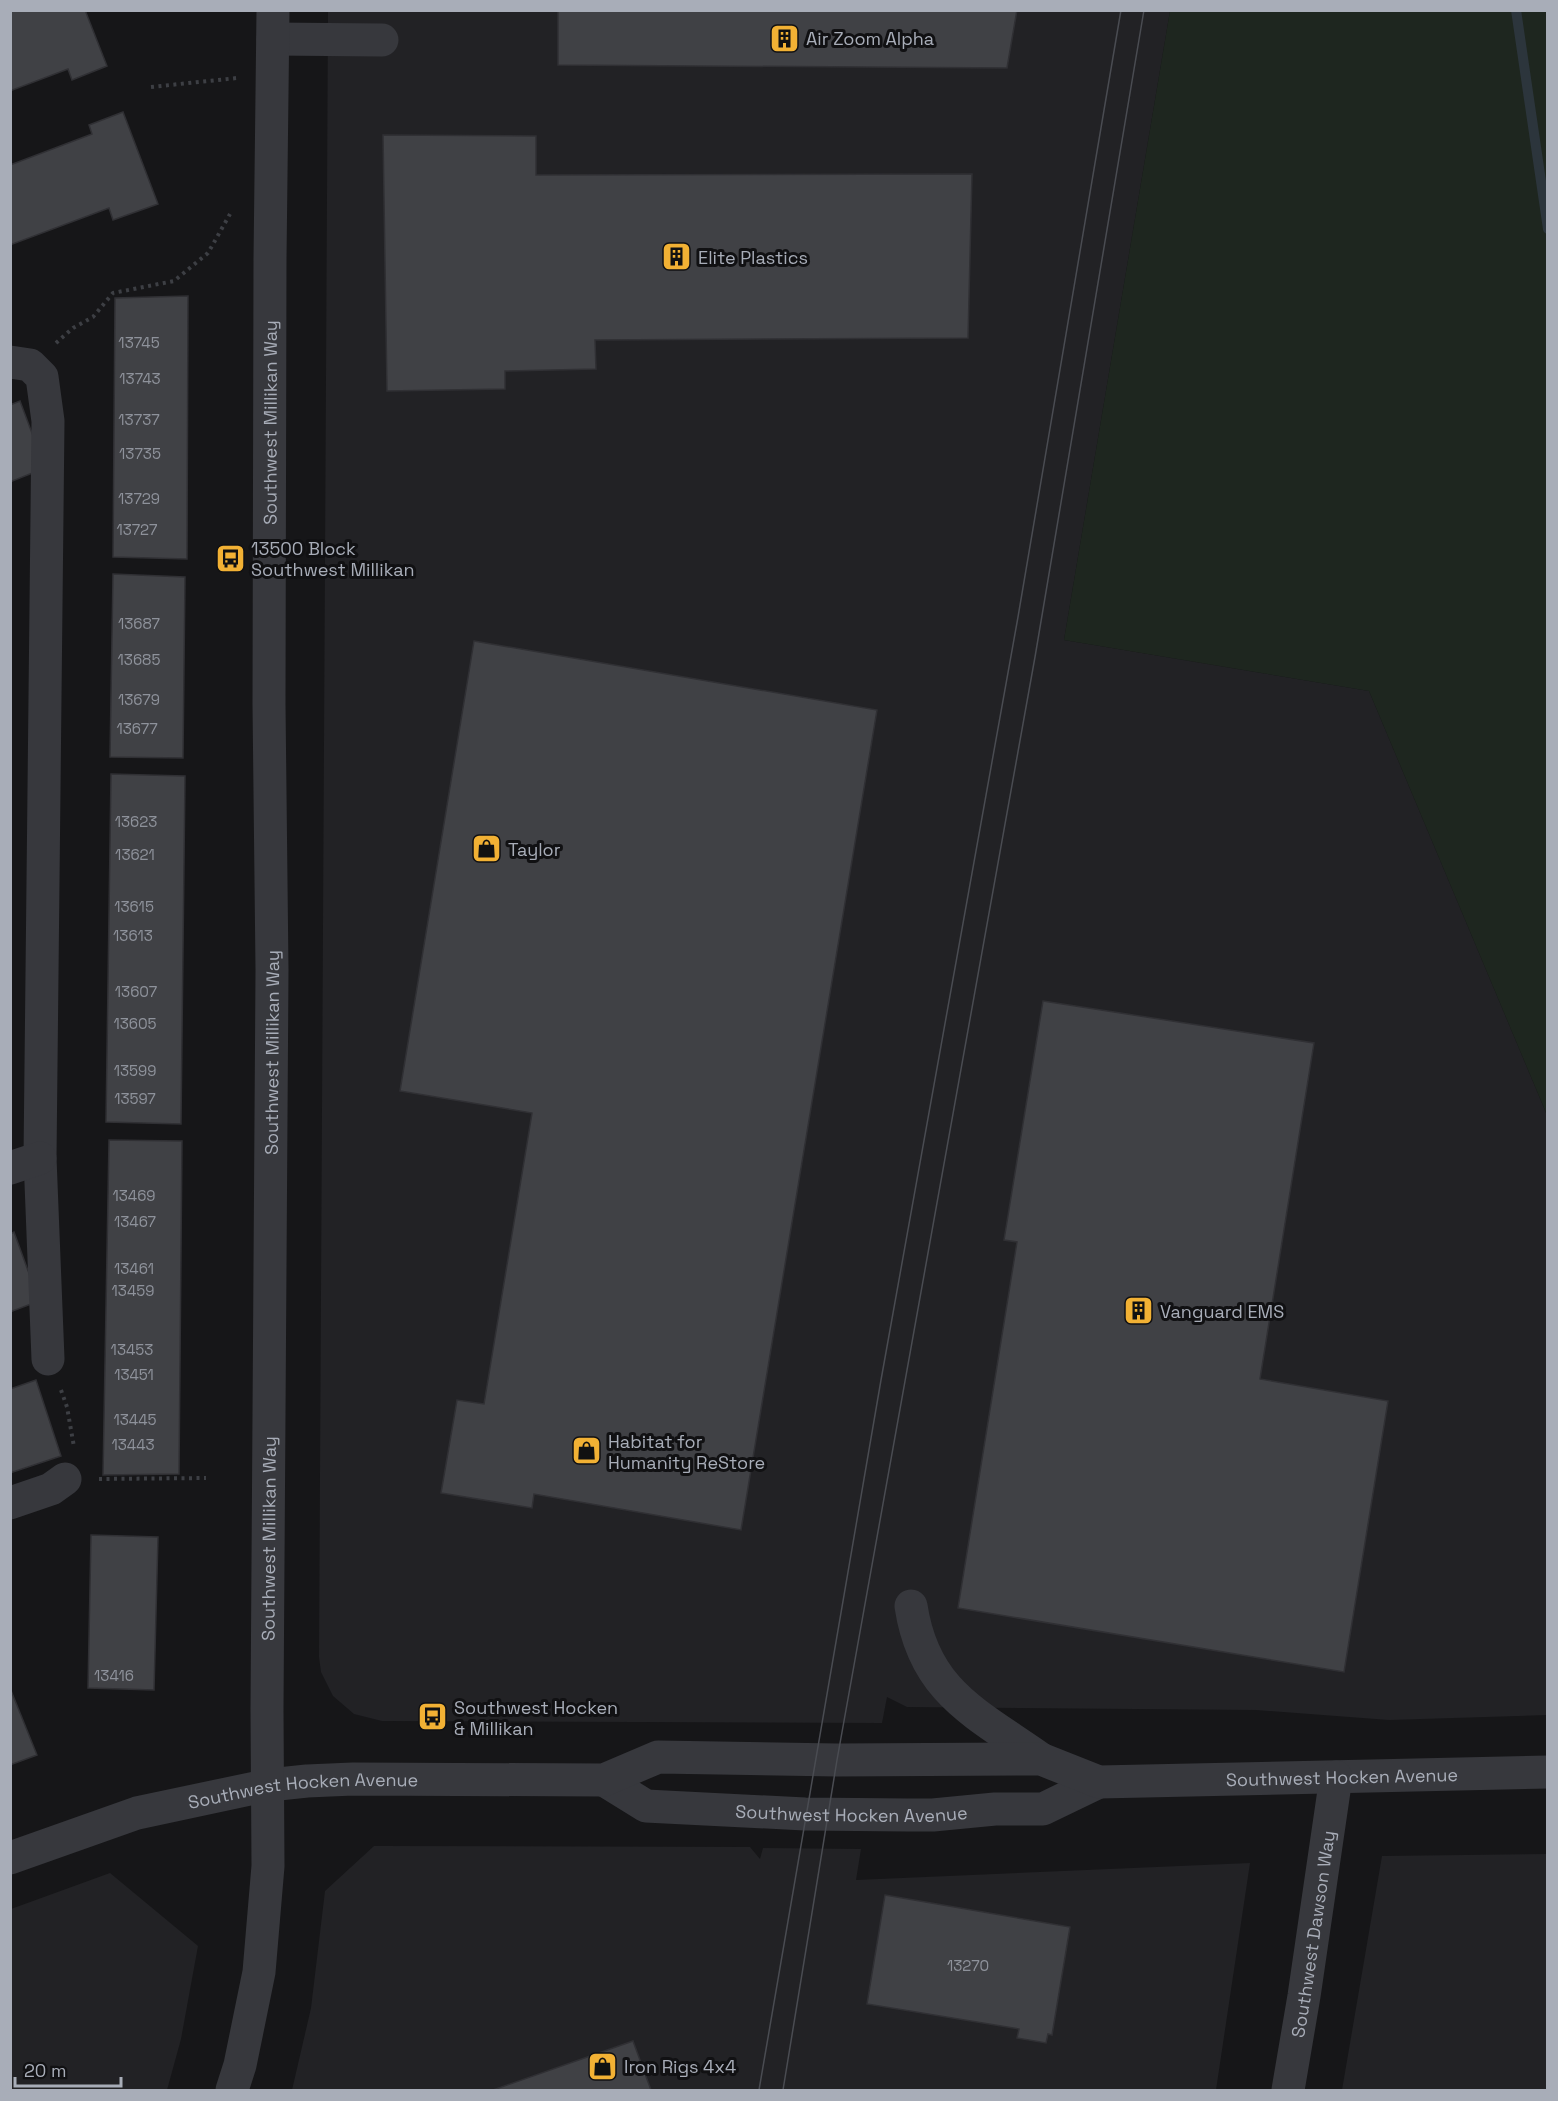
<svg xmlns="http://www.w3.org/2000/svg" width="1558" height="2101" viewBox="0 0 1558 2101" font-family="'Space Grotesk',sans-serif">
	<rect width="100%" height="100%" fill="#161618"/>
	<g fill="#222225">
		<polygon points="328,11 1170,11 1064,640 1369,691 1547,1115 1547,1715 1389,1720 1256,1710 907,1707 887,1697 882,1723 382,1721 354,1714 333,1696 321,1672 319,1657"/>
		<polygon points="374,1846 750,1847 760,1859 763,1848 861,1849 856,1880 1250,1863 1216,2090 292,2090 311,2008 325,1891"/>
		<polygon points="1547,1854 1547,2090 1342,2090 1382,1856"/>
		<polygon points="110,1873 198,1946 181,2039 167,2090 11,2090 11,1909"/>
	</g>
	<polygon fill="#1e261f" points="1170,11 1547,11 1547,1115 1369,691 1064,640"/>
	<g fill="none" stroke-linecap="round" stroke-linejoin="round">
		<polyline stroke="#2c353c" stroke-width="10" points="1516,10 1548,229"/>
	</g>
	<g fill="#404145" stroke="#303034" stroke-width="1.5">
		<polygon points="85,10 107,66 72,80 68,69 10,91 10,11"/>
		<polygon points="558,10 1017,10 1007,68 558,65"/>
		<polygon points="123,112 158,204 113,220 109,208 10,245 10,165 92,134 89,125"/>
		<polygon points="383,135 536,136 536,175 972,174 968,338 595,340 596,369 505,371 505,389 387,391"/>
		<polygon points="188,296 187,559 113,557 115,298"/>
		<polygon points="20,401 45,468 10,482 10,405"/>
		<polygon points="113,574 185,577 183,758 110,757"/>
		<polygon points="474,641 877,710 741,1530 534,1494 532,1508 441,1493 457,1400 484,1404 532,1113 400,1091"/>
		<polygon points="111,774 185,776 181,1124 106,1122"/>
		<polygon points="1043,1001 1314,1043 1260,1379 1388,1401 1344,1672 958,1608 1017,1242 1004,1240"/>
		<polygon points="109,1140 182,1141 179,1474 103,1475"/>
		<polygon points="14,1232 39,1301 10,1312 10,1234"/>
		<polygon points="36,1380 61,1456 10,1473 10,1389"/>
		<polygon points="91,1535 158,1537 154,1690 88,1688"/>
		<polygon points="10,1688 37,1755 10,1765"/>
		<polygon points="885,1895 1070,1927 1052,2035 1048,2034 1046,2043 1017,2038 1019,2029 867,2004"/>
		<polygon points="633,2041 651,2090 493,2090"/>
	</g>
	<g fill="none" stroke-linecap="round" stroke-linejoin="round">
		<g stroke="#3d3f44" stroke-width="4" stroke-dasharray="3 4.5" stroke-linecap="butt">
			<polyline points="151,87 237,78"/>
			<polyline points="56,343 73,328 93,317 113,293 174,281 208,253 230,214"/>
			<polyline points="61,1390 67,1407 74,1447"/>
			<polyline points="99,1479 206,1478"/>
		</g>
		<g stroke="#37383d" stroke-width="33">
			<polyline points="273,39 382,40"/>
			<polyline points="10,362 30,365 42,377 48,421 40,1158 48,1359"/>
			<polyline points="10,1168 40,1158"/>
			<polyline points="10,1503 51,1489 65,1479"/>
			<path d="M911 1606C924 1692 976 1713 1041 1759"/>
			<path id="s1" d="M604 1780 646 1806 805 1814 908 1815H933L995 1809H1043L1099 1782"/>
			<path id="s2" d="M10 1858 137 1813 269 1785 307 1781 353 1779 604 1780 658 1757 837 1760 1041 1759 1099 1782 1548 1772"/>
			<path id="s3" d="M232 2090 240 2065 259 1972 268 1866 267 1710 272 970 269 704 270 259 273 10"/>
			<path id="s4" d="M1288 2090 1304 1996 1336 1777"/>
		</g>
		<g stroke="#4a4c52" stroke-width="1.5">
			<polyline points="759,2090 881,1380 1018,617 1121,10"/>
			<polyline points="783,2090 837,1760 1035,657 1144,10"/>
		</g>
	</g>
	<defs>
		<symbol id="building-square" viewBox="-11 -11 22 22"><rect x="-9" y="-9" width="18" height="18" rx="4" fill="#f2b134" stroke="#111113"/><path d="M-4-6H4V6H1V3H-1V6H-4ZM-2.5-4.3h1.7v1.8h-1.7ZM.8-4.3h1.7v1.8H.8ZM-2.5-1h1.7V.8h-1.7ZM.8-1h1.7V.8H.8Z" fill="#111"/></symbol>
		<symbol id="bus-square" viewBox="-11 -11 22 22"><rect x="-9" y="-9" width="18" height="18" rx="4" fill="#f2b134" stroke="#111113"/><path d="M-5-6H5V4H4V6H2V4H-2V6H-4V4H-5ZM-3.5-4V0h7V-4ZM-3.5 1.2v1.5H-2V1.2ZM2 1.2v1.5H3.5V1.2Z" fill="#111"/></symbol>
		<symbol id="shop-square" viewBox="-11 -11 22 22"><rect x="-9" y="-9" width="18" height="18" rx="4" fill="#f2b134" stroke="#111113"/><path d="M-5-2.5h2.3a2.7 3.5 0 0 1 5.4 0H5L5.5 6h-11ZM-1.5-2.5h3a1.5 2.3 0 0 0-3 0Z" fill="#111"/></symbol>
	</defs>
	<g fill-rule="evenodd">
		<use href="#building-square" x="768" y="22" width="33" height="33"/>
		<use href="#building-square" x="660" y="240" width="33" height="33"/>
		<use href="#bus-square" x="214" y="542" width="33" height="33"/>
		<use href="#shop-square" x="470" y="832" width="33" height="33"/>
		<use href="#building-square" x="1122" y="1294" width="33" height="33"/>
		<use href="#shop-square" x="570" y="1434" width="33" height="33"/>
		<use href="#bus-square" x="416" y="1700" width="33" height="33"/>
		<use href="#shop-square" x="586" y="2050" width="33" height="33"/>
	</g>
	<g text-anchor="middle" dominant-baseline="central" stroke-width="6" stroke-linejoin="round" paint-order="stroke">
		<g font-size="15" fill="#8e929b">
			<text x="139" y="342">13745</text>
			<text x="140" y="378">13743</text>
			<text x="139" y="419">13737</text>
			<text x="140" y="453">13735</text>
			<text x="139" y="498">13729</text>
			<text x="137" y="529">13727</text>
			<text x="139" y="623">13687</text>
			<text x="139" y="659">13685</text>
			<text x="139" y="699">13679</text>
			<text x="137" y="728">13677</text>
			<text x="136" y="821">13623</text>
			<text x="135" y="854">13621</text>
			<text x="134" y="906">13615</text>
			<text x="133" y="935">13613</text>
			<text x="136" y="991">13607</text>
			<text x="135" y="1023">13605</text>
			<text x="135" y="1070">13599</text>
			<text x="135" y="1098">13597</text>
			<text x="134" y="1195">13469</text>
			<text x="135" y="1221">13467</text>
			<text x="134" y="1268">13461</text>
			<text x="133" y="1290">13459</text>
			<text x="132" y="1349">13453</text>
			<text x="134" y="1374">13451</text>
			<text x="135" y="1419">13445</text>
			<text x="133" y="1444">13443</text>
			<text x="114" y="1675">13416</text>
			<text x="968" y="1965">13270</text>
		</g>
		<g font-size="18" fill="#a8adb8" stroke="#111113" text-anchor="start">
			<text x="806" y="38">Air Zoom Alpha</text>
			<text x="698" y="257">Elite Plastics</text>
			<text x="251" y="548">13500 Block<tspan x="251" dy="21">Southwest Millikan</tspan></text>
			<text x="508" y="849">Taylor</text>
			<text x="1160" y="1311">Vanguard EMS</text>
			<text x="608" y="1441">Habitat for<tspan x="608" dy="21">Humanity ReStore</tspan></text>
			<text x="454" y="1707">Southwest Hocken<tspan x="454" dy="21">&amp; Millikan</tspan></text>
			<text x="624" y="2066">Iron Rigs 4x4</text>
		</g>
		<g font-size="18" fill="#a8adb8" stroke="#111113">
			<text stroke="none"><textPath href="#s3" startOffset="1671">Southwest Millikan Way</textPath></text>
			<text stroke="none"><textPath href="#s3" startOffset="1041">Southwest Millikan Way</textPath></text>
			<text stroke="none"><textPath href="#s3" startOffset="555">Southwest Millikan Way</textPath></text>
			<text stroke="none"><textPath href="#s2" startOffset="1352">Southwest Hocken Avenue</textPath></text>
			<text stroke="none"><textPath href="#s2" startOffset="303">Southwest Hocken Avenue</textPath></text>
			<text stroke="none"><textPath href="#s1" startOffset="255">Southwest Hocken Avenue</textPath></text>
			<text stroke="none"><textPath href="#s4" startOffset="158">Southwest Dawson Way</textPath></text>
		</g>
	</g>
	<rect width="1558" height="2101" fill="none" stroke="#a8adb8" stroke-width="24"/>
	<path d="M15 2077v9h106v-9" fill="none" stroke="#a8adb8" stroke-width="3"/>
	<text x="24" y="2077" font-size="18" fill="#a8adb8" stroke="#111113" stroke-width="4.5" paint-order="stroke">20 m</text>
</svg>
